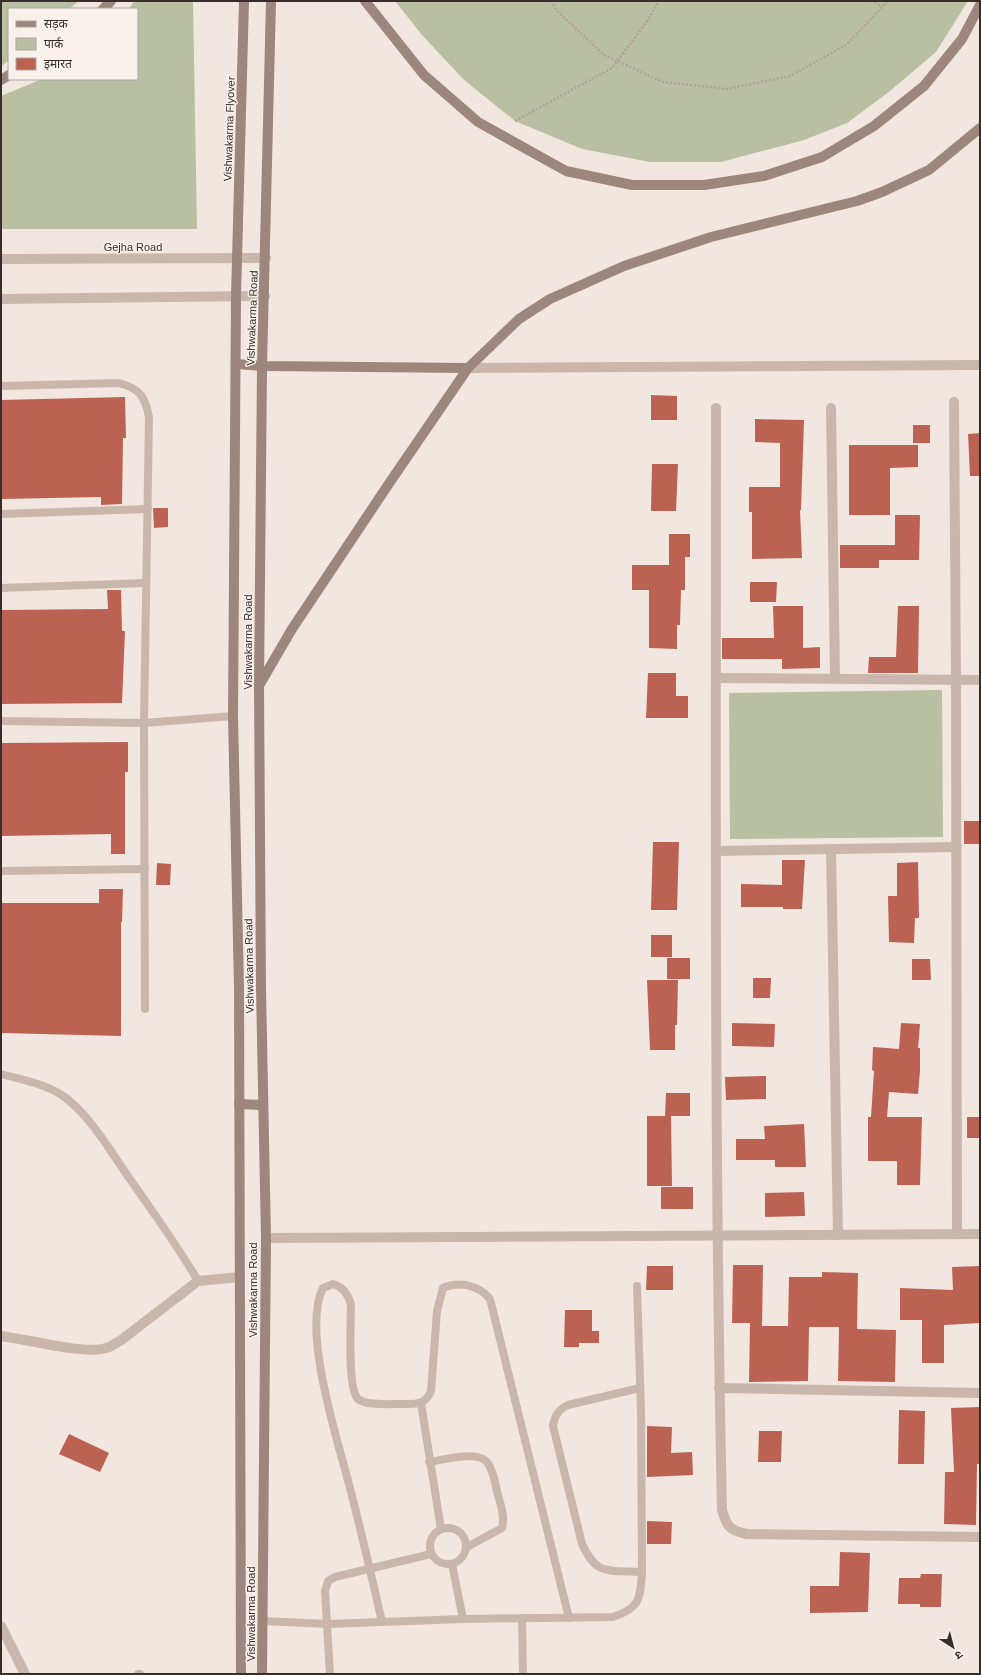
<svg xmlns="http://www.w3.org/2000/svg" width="981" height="1675" viewBox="0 0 981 1675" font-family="Arial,'Noto Sans Devanagari',sans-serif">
	<rect width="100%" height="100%" fill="#f1e7e0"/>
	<g fill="#b8c0a1">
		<polygon points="1,1 79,1 69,9 9,9 9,60 1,67"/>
		<polygon points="134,1 193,1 197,229 1,229 1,96 42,79 137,79 137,9 129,9"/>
		<polygon points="395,1 968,1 936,52 890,91 847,123 804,140 721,162 650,162 582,149 515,121 464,80 422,35"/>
		<polygon points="942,690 943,837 730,839 729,693"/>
	</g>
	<g fill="#bc6253">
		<polygon points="651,395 677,396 677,420 651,420"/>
		<polygon points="125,397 126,438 123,438 122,504 101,505 101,497 1,499 1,400"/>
		<polygon points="755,419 804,420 801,510 800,510 802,558 752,559 752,512 749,512 749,487 780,487 780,443 755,442"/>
		<rect x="913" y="425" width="17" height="18"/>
		<polygon points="980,433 980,476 970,476 968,434"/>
		<polygon points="849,445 918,445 918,467 890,468 890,515 849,515"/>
		<polygon points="652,464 678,464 676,511 651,511"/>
		<polygon points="153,508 168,508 168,527 154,528"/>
		<polygon points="895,515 920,515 919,560 879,560 879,568 840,568 840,545 895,545"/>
		<polygon points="669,534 690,534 690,557 685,557 685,590 681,590 680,625 677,625 677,649 649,648 649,590 632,590 632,565 669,565"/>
		<polygon points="750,582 777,582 776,602 750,602"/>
		<polygon points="107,590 121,590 122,631 125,631 122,703 1,704 1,610 108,609"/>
		<polygon points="773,606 803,606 803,648 820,647 820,668 782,669 782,659 722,659 722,638 774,638"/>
		<polygon points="898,606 919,606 918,673 868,673 869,657 896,657"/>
		<polygon points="648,673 676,673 676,696 688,696 688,718 646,718"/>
		<polygon points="128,742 128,772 125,772 125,854 111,854 111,834 1,836 1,743"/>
		<rect x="964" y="821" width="16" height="23"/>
		<polygon points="653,842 679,842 677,910 651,910"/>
		<polygon points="782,860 805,860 802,909 783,909 783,907 741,907 741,884 782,885"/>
		<polygon points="918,862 919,918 915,918 914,943 889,942 888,896 897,896 897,863"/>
		<polygon points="157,863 171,864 170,885 156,885"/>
		<polygon points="99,889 123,889 122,922 121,922 121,1036 1,1033 1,903 99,903"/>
		<rect x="651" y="935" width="21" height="22"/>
		<rect x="667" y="958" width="23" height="21"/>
		<polygon points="912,959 930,959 931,980 912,980"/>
		<polygon points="753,978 771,978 770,998 753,998"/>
		<polygon points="647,980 678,980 677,1025 675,1025 675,1050 650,1050"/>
		<polygon points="732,1023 775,1024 774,1047 732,1046"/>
		<polygon points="901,1023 920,1024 918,1048 920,1048 920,1071 918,1094 889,1092 887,1117 922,1117 920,1185 897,1185 897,1161 868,1161 868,1117 871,1117 874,1071 872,1070 873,1047 899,1049"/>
		<polygon points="766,1076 766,1099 726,1100 725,1077"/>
		<polygon points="666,1093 690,1093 690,1116 665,1116"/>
		<polygon points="647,1116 671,1116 672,1186 647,1186"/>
		<rect x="967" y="1117" width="13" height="21"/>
		<polygon points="804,1124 806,1167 775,1167 775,1160 736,1160 736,1139 765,1139 764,1126"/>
		<rect x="661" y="1187" width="32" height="22"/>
		<polygon points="804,1192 805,1216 765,1217 765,1193"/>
		<polygon points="733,1265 763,1265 762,1326 788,1326 789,1277 822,1277 822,1272 858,1273 857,1329 896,1330 895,1382 838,1381 839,1327 809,1327 808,1381 749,1382 750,1323 732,1323"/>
		<polygon points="647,1266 673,1266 673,1290 646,1290"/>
		<polygon points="980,1266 980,1323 944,1325 944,1363 922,1363 922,1320 900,1320 900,1288 953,1290 952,1267"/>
		<polygon points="565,1310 592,1310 592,1331 599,1331 599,1343 579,1343 579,1347 564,1347"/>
		<polygon points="980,1407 980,1464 977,1464 976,1525 944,1524 945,1472 954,1472 951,1408"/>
		<polygon points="899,1410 925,1411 924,1464 898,1464"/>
		<polygon points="647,1426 672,1427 671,1453 692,1452 693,1475 647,1477"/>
		<polygon points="759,1431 782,1431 781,1462 758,1462"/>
		<polygon points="69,1434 109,1453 100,1472 59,1454"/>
		<polygon points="647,1521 672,1522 671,1544 647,1544"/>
		<polygon points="840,1552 870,1553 868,1612 810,1613 810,1586 839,1586"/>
		<polygon points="921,1574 942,1574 941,1607 920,1607 920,1604 898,1604 899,1578 920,1578"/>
	</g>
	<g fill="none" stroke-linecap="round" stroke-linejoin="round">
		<g stroke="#b5a197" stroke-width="2.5" stroke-dasharray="2 2" stroke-linecap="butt">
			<polyline points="551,1 557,11 604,55 663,82 727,89 790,76 846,45 888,1"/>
			<polyline points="871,1 883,6"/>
			<polyline points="515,121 612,68 645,24 659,1"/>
		</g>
		<g stroke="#c9b7ad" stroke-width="8">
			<path d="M1 386 119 383C140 389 145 396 149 417L144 723 145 1009"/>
			<polyline points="1,514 148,509"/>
			<polyline points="1,588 146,583"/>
			<polyline points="1,721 144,723 233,716"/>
			<polyline points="1,871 145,869"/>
			<path d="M1 1074C22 1080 48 1084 66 1098 90 1117 108 1147 125 1172 150 1208 176 1243 198 1281"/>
			<path d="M640 1388 568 1405C558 1410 555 1415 553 1426L582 1544C597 1577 609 1570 642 1572"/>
			<polyline points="421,1403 441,1529"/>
			<path d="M429 1462C443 1460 477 1450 487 1462 494 1471 495 1484 498 1495 501 1506 505 1517 502 1528L467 1547"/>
			<circle cx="448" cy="1546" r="18"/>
			<polyline points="452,1564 463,1619"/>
			<polyline points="522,1618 523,1674"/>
			<path d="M263 1621 328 1624 463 1619 613 1617C641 1608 640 1598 642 1572L641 1411 637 1286"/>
			<path d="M382 1622C372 1578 362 1535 351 1492 339 1444 301 1331 323 1288L333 1284C344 1288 347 1293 351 1304 351 1321 347 1389 358 1399 367 1406 389 1404 401 1404 415 1404 425 1406 431 1391L437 1311 443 1288C459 1281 479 1285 490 1299L569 1618"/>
			<polyline points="138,1674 140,1674"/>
			<polyline points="330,1674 325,1591 328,1581 335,1577 431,1554"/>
		</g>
		<g stroke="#c9b7ad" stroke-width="10">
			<polyline points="468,368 980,365"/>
			<polyline points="954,402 956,680 957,1233"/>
			<path d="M716 408C716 775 714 1143 722 1510 727 1527 729 1530 747 1534L980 1537"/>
			<polyline points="831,408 835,678"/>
			<polyline points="716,678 980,680"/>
			<polyline points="831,849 838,1235"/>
			<polyline points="716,851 957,847"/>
			<polyline points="266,1238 980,1234"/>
			<path d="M1 1336C26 1339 85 1355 106 1348 111 1347 115 1343 120 1341L198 1281 240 1277"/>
			<polyline points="719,1388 980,1393"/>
			<polyline points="1,1626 25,1674"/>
		</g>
		<g stroke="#c9b7ad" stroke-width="10">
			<polyline points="1,259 266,258"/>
			<polyline points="1,299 265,296"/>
		</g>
		<g stroke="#9c867e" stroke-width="10">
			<polyline points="365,1 424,75 478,122 566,171 632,185 704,185 764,176 822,157 874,126 924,86 962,39 980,5"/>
			<polyline points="103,9 111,1"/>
			<polyline points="1,80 9,75"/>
			<polyline points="236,364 262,366 468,368"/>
			<polyline points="260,684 292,629 388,485 468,368 519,319 550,299 624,266 711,237 857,201 882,192 929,170 980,128"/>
			<polyline points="239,1104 263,1105"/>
			<polyline points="241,1674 239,987 233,716 236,296 244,1"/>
			<polyline points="262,1674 266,1238 261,989 259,685 262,366 271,1"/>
		</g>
	</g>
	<g text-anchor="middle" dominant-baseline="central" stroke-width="3" stroke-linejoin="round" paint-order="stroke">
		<g font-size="11" fill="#382d2b" stroke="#f9f2ec">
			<text transform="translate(229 129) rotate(-88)">Vishwakarma Flyover</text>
			<text x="133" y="247">Gejha Road</text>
			<text transform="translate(252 318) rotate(-88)">Vishwakarma Road</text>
			<text transform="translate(248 642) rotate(-90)">Vishwakarma Road</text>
			<text transform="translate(249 966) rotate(-91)">Vishwakarma Road</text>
			<text transform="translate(253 1290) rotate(-90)">Vishwakarma Road</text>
			<text transform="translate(251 1614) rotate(-90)">Vishwakarma Road</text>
		</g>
	</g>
	<rect width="981" height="1675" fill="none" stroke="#382d2b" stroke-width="4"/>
	<rect x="8" y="8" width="130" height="72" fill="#f9f2ec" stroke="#aca39f"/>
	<rect x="16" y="21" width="20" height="6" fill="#9c867e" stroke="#aca39f"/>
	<text x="44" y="28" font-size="12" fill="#382d2b">सड़क</text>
	<rect x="16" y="38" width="20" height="12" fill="#b8c0a1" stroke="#aca39f"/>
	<text x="44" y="48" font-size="12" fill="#382d2b">पार्क</text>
	<rect x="16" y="58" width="20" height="12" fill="#bc6253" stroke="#aca39f"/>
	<text x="44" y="68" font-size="12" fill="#382d2b">इमारत</text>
	<g transform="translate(953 1647) rotate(144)" stroke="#f9f2ec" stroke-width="3" paint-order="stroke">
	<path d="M0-3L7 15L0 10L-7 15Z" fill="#382d2b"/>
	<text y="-6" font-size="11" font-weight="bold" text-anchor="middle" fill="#382d2b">उ</text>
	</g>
</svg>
